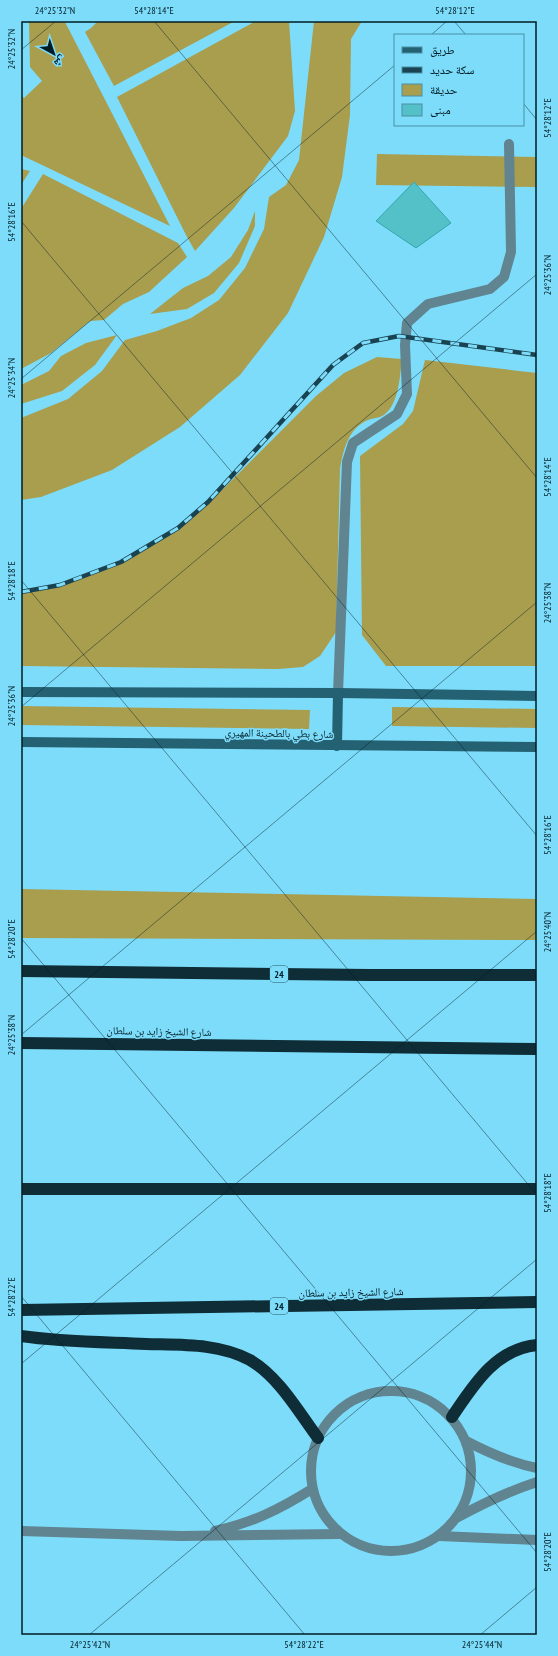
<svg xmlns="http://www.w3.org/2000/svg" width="558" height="1656" viewBox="0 0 558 1656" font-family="'PT Sans Narrow','Noto Naskh Arabic',sans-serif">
	<rect width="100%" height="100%" fill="#7ddcfa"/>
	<g fill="#a99d4e">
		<polygon points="98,21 235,21 114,86 85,32 91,28"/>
		<polygon points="256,21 289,21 295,111 288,136 234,208 195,251 186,235 117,97"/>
		<polygon points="314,21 362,21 351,39 350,115 342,177 324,237 288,313 240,375 180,427 112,470 41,497 21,500 21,418 68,399 102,371 125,340 157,331 191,318 219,300 245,268 264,229 269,197 286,185 299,160"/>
		<polygon points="29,22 65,22 170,226 21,155 21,95 24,98 42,81 30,67"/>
		<polygon points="377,154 537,157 537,187 376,185"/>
		<polygon points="21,169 30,171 21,185"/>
		<polygon points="43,174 178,243 187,257 149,292 123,304 104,320 90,321 51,353 21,369 21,209"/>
		<polygon points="255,211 255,226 239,263 214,293 187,309 150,314 183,288 208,276 231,257 248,230"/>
		<polygon points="117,335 95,365 62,391 21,404 21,385 49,371 61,356 86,343"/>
		<path d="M377 357 402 359C400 375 399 403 385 414 381 418 373 418 368 420 348 428 343 451 340 469L336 632 320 656 303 667 278 669 21 666V592L60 585 121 562 178 528 223 489 316 396 344 373Z"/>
		<polygon points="425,360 537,373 537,666 386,666 362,635 360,456 403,424 413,411"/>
		<polygon points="21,706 310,710 309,729 21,725"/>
		<polygon points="392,707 537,709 537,728 392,726"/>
		<polygon points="21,889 537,899 537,940 21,938"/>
	</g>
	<polygon fill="#54c0c7" stroke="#35a6ac" points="414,182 451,223 416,248 376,221"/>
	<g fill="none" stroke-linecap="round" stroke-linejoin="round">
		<g stroke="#608490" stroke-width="10">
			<polyline points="338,693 347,462 353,443 397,414 407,394 405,345 407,323 428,304 490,289 504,277 511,252 509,144"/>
			<polyline points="439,1536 537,1540"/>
		</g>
		<g stroke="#608490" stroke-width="10">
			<circle cx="391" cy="1471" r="80"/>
			<path d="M466 1441C489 1453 511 1463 537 1468"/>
			<path d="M458 1517C484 1503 509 1491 537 1482"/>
			<polyline points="21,1531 181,1536 340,1534"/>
			<path d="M215 1531C252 1523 280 1509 312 1489"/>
		</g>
		<g stroke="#246172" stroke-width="10">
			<polyline points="21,692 338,693 537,696"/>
			<polyline points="21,742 537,747"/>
			<polyline points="337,746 338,693"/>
		</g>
		<g stroke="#0e2d36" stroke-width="12">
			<polyline points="21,971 370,975 537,975"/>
			<polyline points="21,1043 537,1049"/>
			<polyline points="21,1189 537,1189"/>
			<polyline points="21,1310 537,1302"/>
			<path d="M21 1336C62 1342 104 1342 146 1344 181 1345 218 1343 250 1360 279 1377 298 1411 318 1438"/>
			<path d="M452 1417C473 1386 495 1349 537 1345"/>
		</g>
		<defs>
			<polyline id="rail" points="21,592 60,585 121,562 178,528 208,502 333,365 363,343 399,336 537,355"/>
		</defs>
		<use href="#rail" stroke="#194350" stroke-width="4.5"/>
		<use href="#rail" stroke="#7ddcfa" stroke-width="3" stroke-dasharray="9" stroke-linecap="butt"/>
	</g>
	<path fill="none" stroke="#001c25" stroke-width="1" stroke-opacity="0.45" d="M154 21 537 478M454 21 466 35M431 35 447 21M21 50 56 21M523 103 537 120M21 221 537 836M21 379 395 65M21 580 537 1195M21 707 537 274M21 938 537 1553M21 1035 537 602M21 1296 305 1635M21 1364 537 931M89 1635 537 1259M480 1635 537 1587"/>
	<g text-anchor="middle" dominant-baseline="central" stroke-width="3" stroke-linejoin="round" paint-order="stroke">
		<g fill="#7ddcfa" stroke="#265665" stroke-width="1">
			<rect x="270" y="966" width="18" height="16" rx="3"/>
			<rect x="270" y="1298" width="18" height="16" rx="3"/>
		</g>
		<g font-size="10" font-weight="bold" fill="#001c25">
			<text x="279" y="974">24</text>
			<text x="279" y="1306">24</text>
		</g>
		<g font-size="11" fill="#001c25" stroke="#7ddcfa">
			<text transform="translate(279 733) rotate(1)">شارع بطي بالطحينة المهيري</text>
			<text transform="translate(159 1031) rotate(1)">شارع الشيخ زايد بن سلطان</text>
			<text transform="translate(351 1292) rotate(-1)">شارع الشيخ زايد بن سلطان</text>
		</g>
	</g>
	<rect width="558" height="1656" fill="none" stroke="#7ddcfa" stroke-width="44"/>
	<rect x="394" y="34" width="130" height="92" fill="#7ddcfa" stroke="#4b8fa5"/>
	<rect x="402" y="47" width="20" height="6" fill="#246172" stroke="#4b8fa5"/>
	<text x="430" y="54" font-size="12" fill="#001c25">طريق</text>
	<rect x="402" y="67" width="20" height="6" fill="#194350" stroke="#4b8fa5"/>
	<text x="430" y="74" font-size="12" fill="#001c25">سكة حديد</text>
	<rect x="402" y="84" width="20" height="12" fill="#a99d4e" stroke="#4b8fa5"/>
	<text x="430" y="94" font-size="12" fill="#001c25">حديقة</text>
	<rect x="402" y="104" width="20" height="12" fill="#54c0c7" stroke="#4b8fa5"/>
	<text x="430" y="114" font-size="12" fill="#001c25">مبنى</text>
	<g transform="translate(54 54) rotate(140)" stroke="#7ddcfa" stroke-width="3" paint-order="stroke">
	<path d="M0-3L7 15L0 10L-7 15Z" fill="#001c25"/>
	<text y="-6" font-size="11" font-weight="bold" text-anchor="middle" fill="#001c25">ش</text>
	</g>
	<rect x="22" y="22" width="514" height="1612" fill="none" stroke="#001c25" stroke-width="1.5"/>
	<g font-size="10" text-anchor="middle" fill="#001c25">
		<text x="55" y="14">24°25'32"N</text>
		<text x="154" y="14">54°28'14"E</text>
		<text x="455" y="14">54°28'12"E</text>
		<text transform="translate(11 49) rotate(-90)" y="4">24°25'32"N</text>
		<text transform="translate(547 118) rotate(-90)" y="4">54°28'12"E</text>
		<text transform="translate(11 222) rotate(-90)" y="4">54°28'16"E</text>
		<text transform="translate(547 275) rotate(-90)" y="4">24°25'36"N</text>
		<text transform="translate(11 378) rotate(-90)" y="4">24°25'34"N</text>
		<text transform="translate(547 477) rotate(-90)" y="4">54°28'14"E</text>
		<text transform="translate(11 581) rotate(-90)" y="4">54°28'18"E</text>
		<text transform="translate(547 603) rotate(-90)" y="4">24°25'38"N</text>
		<text transform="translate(11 706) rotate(-90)" y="4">24°25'36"N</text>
		<text transform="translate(547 835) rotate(-90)" y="4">54°28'16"E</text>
		<text transform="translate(547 932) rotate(-90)" y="4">24°25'40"N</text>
		<text transform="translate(11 939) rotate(-90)" y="4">54°28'20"E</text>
		<text transform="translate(11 1035) rotate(-90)" y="4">24°25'38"N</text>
		<text transform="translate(547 1193) rotate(-90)" y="4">54°28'18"E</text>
		<text transform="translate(11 1297) rotate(-90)" y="4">54°28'22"E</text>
		<text transform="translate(547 1552) rotate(-90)" y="4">54°28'20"E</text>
		<text x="90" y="1648">24°25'42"N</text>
		<text x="304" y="1648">54°28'22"E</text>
		<text x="482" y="1648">24°25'44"N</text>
	</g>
</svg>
